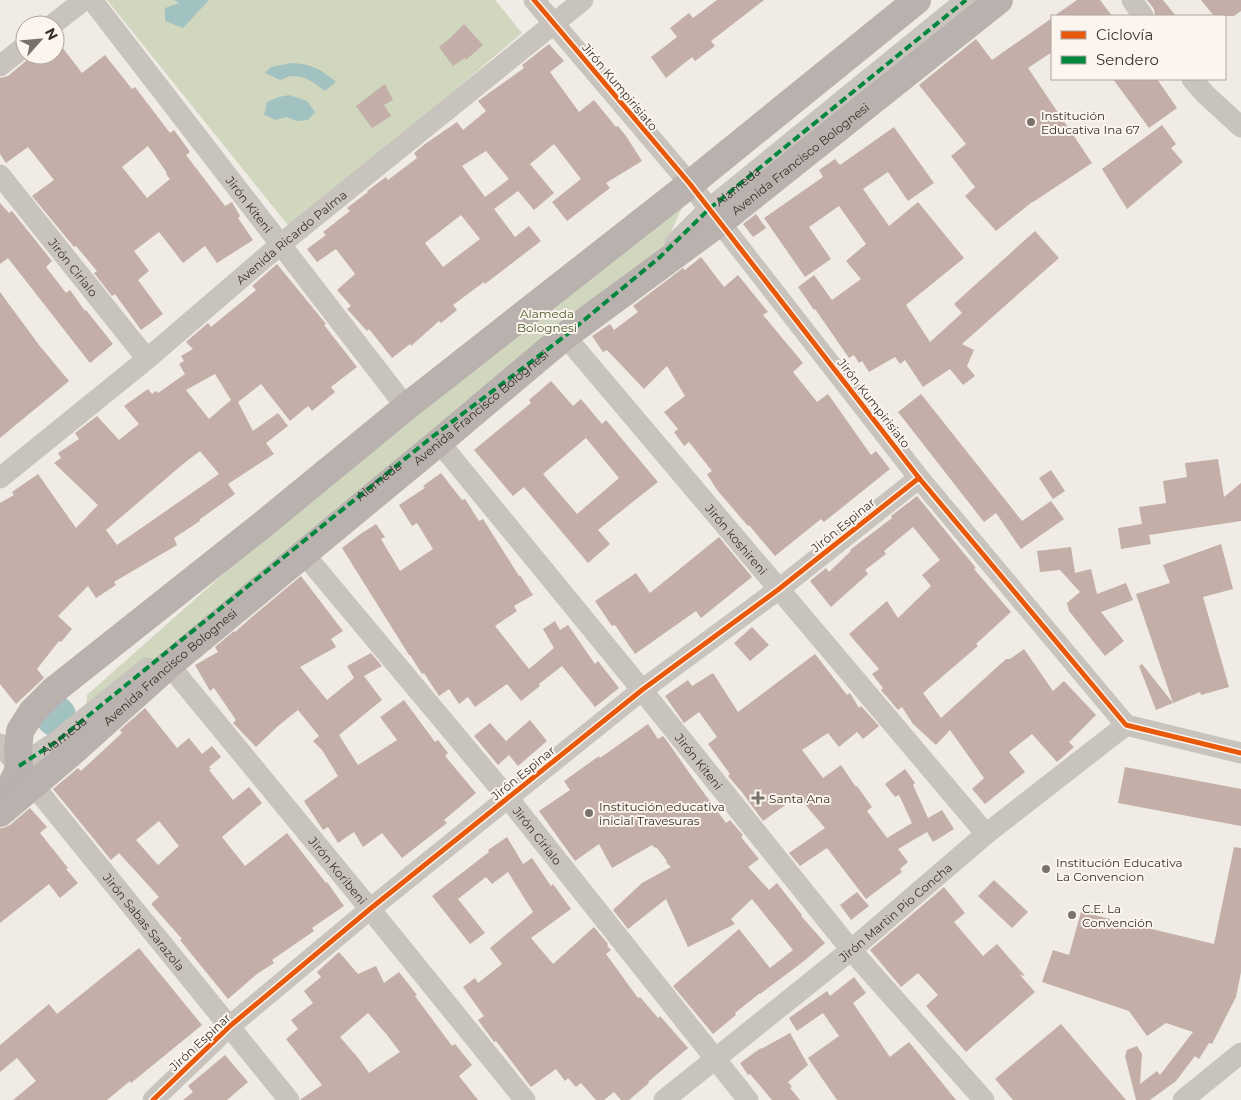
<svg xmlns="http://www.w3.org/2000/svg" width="1241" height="1100" viewBox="0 0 1241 1100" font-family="Montserrat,sans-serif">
	<rect width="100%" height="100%" fill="#f0ebe5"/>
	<g fill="#d1d6bf">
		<polygon points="107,0 495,0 522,33 291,229"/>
		<polygon points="683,205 660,257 439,442 86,713 87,695 529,303"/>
	</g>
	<g fill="#a1c2c1">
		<polygon points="174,0 208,0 208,1 183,28 165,21 165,8 179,3"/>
		<path d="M292 63C311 64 321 69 336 82L325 91C316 84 305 75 292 76 288 76 284 79 280 80L265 73 271 67Z"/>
		<polygon points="289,95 307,101 315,112 308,120 297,121 286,117 276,120 264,115 267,102 279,97"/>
		<path d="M64 697C72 702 80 712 73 720 68 725 54 732 49 736 42 732 39 729 36 722Z"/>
	</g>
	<g fill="#c3afa7" fill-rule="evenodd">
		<polygon points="717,0 764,0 711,41 715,46 695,61 692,57 666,78 651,57 677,37 670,28 689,13 693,18"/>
		<polygon points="1077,0 1100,0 1112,16 1054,16"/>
		<polygon points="1147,0 1163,0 1176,16 1155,16 1154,9"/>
		<polygon points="1201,0 1241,0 1241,11 1234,16 1214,16"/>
		<polygon points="1052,18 1052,52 1028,68 1092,163 1033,202 1032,202 996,231 965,196 975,187 951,156 966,144 919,85 976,39 992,60"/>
		<polygon points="464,24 483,45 466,60 465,58 453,66 439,47 449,39"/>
		<path d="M55 38 82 73 105 55 132 89 135 87 170 133 174 130 190 152 186 155 225 206 232 202 240 216 238 218 253 240 217 263 205 246 183 263 159 232 134 251 149 271 138 280 163 314 141 330 115 294 112 296 94 273 97 271 76 246 74 247 32 196 54 180 28 147 6 163 0 154V78L8 76 33 55H55ZM148 146 167 173 166 174 170 179 147 198 122 167Z"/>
		<path d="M549 44 564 61 550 72 579 112 594 100 616 127 618 126 626 136 642 161 606 183 610 188 567 221 552 202 581 179 554 144 530 164 554 193 534 210 518 191 494 209 515 237 529 226 541 241 485 284 484 282 453 305 457 310 441 323 439 321 411 346 410 344 392 358 369 329 367 331 347 309 351 306 337 290 355 274 336 249 317 262 307 249 326 235 323 232 350 211 347 208 368 192 367 191 386 177 388 180 417 158 414 153 425 144 457 122 463 130 486 111 478 101 524 68 522 65ZM486 151 509 179 485 197 462 166ZM461 215 480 239 443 267 425 243Z"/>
		<polygon points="1113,79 1157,79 1177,108 1149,128"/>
		<polygon points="385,84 393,100 384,105 391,116 372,128 356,106"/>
		<polygon points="1162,125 1176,144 1171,148 1183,162 1127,209 1102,169"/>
		<polygon points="894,127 934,183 908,201 888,172 863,189 889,226 918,202 964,258 906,305 930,342 962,313 954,304 1035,231 1059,258 962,344 974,350 967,366 975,376 963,385 950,369 923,387 905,360 900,364 895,357 869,372 862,361 859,363 854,355 849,358 815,309 814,310 798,287 814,275 832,300 861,279 846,261 866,244 839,206 809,227 831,259 805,277 764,218 823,177 819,170 835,159 840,165"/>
		<polygon points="0,203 9,213 12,211 52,261 46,267 66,293 70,290 85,311 86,310 113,344 90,363 8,258 0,264"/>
		<polygon points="756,214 766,228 753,237 743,224"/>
		<polygon points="701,257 724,287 738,275 768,312 763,315 803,363 793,372 817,402 828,394 871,455 876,451 890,469 824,522 821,519 775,556 749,525 748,526 717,490 707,474 712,471 689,442 684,446 674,432 678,429 664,412 685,396 667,366 644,389 607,350 603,352 592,336 610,324 614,330 638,312 633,306 683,268 685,270"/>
		<path d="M277 264 326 324 324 325 357 367 331 387 335 392 312 411 308 406 290 421 261 384 238 402 253 431 278 413 288 426 266 443 274 454 228 484 235 494 199 520 200 521 174 538 177 545 114 582 116 585 96 598 88 586 58 616 72 629 61 642 59 641 37 669 44 678 16 704 0 684V503L14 495 12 492 38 474 76 528 98 505 54 463 61 458 58 453 79 439 75 433 97 416 119 440 139 424 124 406 148 389 152 394 156 391 158 393 185 374 179 364 184 361 181 356 193 349 186 342 208 323 211 327 256 290 252 286ZM215 374 231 400 209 419 186 390ZM200 451 219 474 117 545 106 530 183 464Z"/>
		<polygon points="0,292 39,345 69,381 0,438"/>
		<path d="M551 381 573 406 581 399 602 424 606 420 658 482 630 504 598 530 610 544 588 563 524 487 513 496 474 450 531 403 529 400ZM586 438 619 478 577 514 543 474Z"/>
		<polygon points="921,394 1022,521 1051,501 1064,519 1021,549 996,513 984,522 898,412"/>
		<polygon points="1218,459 1224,497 1241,483 1241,521 1149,535 1151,544 1121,549 1118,528 1142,524 1139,507 1166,503 1163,481 1187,477 1185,463"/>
		<polygon points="1051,470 1065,491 1053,499 1039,478"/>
		<polygon points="441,473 462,500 465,499 479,521 483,519 519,576 520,575 533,595 514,606 517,611 495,626 529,669 554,648 543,629 555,621 560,630 568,625 595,664 598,661 619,688 595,707 562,666 539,684 540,686 521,701 507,684 475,707 468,697 459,704 449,689 439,696 424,673 422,674 410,655 409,655 342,548 359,535 376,524 385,537 381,539 400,571 433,549 417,523 412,526 399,505 425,488 423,486"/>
		<polygon points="917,496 976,568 974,569 1011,612 976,644 978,646 923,693 941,718 1006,659 1010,659 1024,649 1053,691 1064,681 1096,715 1069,742 1074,747 1057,762 1032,734 1009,752 1025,772 985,804 972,789 984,778 950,730 936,745 913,724 902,707 898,710 881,690 883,688 872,674 879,669 849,634 887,601 898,618 931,586 922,575 940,560 913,527 884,551 886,554 865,570 868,574 831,607 810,581 826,568 829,572 851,551 850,550 892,518 891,516"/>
		<polygon points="719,537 752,577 701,618 696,611 635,654 615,625 612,626 595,601 636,573 650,593"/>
		<polygon points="1221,544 1233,589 1203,597 1229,687 1201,695 1200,692 1173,703 1136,594 1170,583 1163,565"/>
		<polygon points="1071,547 1075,573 1091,569 1097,594 1126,583 1133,600 1101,612 1124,641 1105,656 1069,611 1067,603 1080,592 1060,570 1040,572 1037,551"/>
		<polygon points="301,576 343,631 331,639 336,647 300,667 327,700 354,678 347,666 371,653 382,666 364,676 382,700 339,735 358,765 397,740 380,717 404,700 435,742 438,740 448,753 445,756 476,793 444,820 447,823 402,858 382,833 363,847 354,832 338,843 328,827 323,830 304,801 338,776 322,750 313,741 319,736 298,710 278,726 256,747 233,723 236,720 214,688 210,691 195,665 218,652 215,647 234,631 235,632 253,616"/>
		<polygon points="752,627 769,645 750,661 734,643"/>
		<polygon points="815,654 847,695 850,693 859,708 861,706 879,726 863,739 857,732 839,747 828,733 802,750 823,778 841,765 856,787 857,786 872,807 867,811 887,838 912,823 899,795 895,797 885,784 905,769 915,783 913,785 928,818 942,810 954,829 933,842 927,832 898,849 908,862 900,869 902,872 866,899 827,848 800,866 789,853 825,828 798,796 763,821 741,791 728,776 730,774 708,744 717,737 699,712 684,723 665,696 688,680 692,686 713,673 738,712"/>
		<polygon points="1142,664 1173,703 1156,710 1139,666"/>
		<path d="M145 708 177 748 189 738 202 754 212 746 221 757 209 767 211 769 209 770 233 800 249 787 262 803 222 837 245 866 287 833 326 883 327 882 344 906 312 928 314 931 272 960 274 963 257 974 228 999 180 940 182 939 151 904 159 897 119 853 111 860 53 789 78 768 81 771 122 733 120 730ZM159 821 179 846 158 865 136 840Z"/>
		<polygon points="530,720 547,741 518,766 509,755 498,765 474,736 490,723 506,741"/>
		<polygon points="648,724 658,739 663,736 667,741 690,774 726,823 730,820 743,835 741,837 759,859 748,867 769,890 777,883 802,915 801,916 825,943 804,961 760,994 760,993 735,1013 736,1015 713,1034 673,986 739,929 770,968 793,950 752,899 731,919 735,924 688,947 666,899 628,929 613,910 642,883 671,867 666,862 667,861 656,847 655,848 652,845 612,868 599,844 575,861 539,811 570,790 564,781 599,756 600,758"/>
		<polygon points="1125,767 1241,789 1241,826 1118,803"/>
		<polygon points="30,808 47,827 40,833 68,868 66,869 78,883 60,898 49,884 0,923 0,828 3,828 10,825"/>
		<polygon points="507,837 523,864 532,858 551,886 553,884 571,909 531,938 553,964 594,927 608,944 607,946 611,950 606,954 638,998 640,997 658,1018 660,1016 688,1048 648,1082 649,1083 629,1100 621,1100 614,1092 604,1100 596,1100 581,1083 576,1087 568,1078 565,1081 556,1069 531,1087 496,1041 494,1042 478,1020 484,1016 463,987 475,978 478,983 502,964 490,948 533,912 508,872 492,884 486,877 458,899 485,933 470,944 432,896 489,852 488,850"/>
		<polygon points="1234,847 1241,848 1241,972 1236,997 1212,1044 1209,1043 1199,1059 1195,1056 1176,1081 1150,1100 1136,1100 1125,1056 1127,1050 1137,1046 1142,1054 1140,1084 1157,1071 1160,1075 1193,1032 1166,1023 1147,1036 1129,1011 1042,982 1053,950 1069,955 1081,912 1214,944"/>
		<polygon points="994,880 1028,912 1012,928 978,896"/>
		<polygon points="944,887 965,913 954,922 983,956 997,944 1025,976 1020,975 1035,992 966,1052 926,1006 938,995 918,973 901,987 870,950"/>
		<polygon points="857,892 869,906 851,920 840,905"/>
		<polygon points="139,948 202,1025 131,1083 130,1081 107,1100 13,1100 36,1081 17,1058 0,1072 0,1045 49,1004 57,1014"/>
		<path d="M339 952 358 974 376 966 384 983 399 972 417 995 415 996 452 1046 455 1044 472 1065 459 1076 478 1100H301V1099L322 1085 286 1039 298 1029 291 1020 313 1003 304 991 321 977 317 972ZM368 1013 387 1035 400 1052 369 1073 359 1059 340 1037Z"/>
		<polygon points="854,977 866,993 853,1003 890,1057 909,1042 956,1100 837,1100 808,1058 839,1036 823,1013 797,1031 789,1018 827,991 830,996"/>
		<polygon points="1061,1024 1126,1100 1013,1100 995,1079"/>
		<polygon points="790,1033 808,1065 788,1082 792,1087 790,1088 800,1100 772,1100 750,1074 748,1075 740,1063 761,1048 761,1049"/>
		<polygon points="225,1055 248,1082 227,1100 183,1100 193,1092 188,1086"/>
	</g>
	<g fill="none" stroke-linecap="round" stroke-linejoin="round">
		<g stroke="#c9c3be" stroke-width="21">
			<path id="s1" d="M92 0 406 407"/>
			<polyline points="534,0 690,184 919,478 1126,725 1241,753"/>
			<polyline points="1132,0 1143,16"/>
			<polyline points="52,25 84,0"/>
			<polyline points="0,66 25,46"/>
			<polyline points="1192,79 1205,94 1241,127"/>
			<path id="s2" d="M0 175 147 359"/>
			<polyline points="675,243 709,209 966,0"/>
			<path id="s3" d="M565 336 986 834"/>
			<path id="s4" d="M439 442 642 690 851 950 984 1100"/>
			<path id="s5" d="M0 478 147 359 281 244 583 0"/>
			<path id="s6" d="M304 554 508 798 748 1100"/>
			<path id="s7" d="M169 665 370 909 525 1100"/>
			<path id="s8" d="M0 744 289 1100"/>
			<polyline points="19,766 57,741 147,668"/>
			<polyline points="153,1100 230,1026 370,909 642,690 779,589 919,478"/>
			<path id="s9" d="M664 1100 851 950 986 834 1126 725"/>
			<polyline points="1183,1100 1241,1053"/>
		</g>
		<g stroke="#b8b1ad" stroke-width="28">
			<polyline points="0,794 11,785 16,776 19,766 18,749 20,731 32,712 53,691 261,526 406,407 690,184 917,0"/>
			<path id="s10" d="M0 813 70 754 169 665 439 442 565 336 720 222 999 0"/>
		</g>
		<path stroke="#00873e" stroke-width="4" stroke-dasharray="8 4" stroke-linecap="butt" id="s11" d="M19 766 57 741 432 437 565 336 660 257 709 209 966 0"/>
		<defs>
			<g id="cycleway">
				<polyline points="534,0 690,184 919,478 1126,725 1241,753"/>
				<polyline points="153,1100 230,1026 370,909 642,690 779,589 919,478"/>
			</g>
		</defs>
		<use href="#cycleway" stroke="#fbf5ee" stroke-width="8"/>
		<use href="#cycleway" stroke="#e8590c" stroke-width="5"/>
	</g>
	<g fill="#7a716c" stroke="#fbf5ee" stroke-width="2">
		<circle cx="1031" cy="122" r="5"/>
		<path d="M755.5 790.5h5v5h5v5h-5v5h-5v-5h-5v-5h5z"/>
		<circle cx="589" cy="813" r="5"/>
		<circle cx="1046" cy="869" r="5"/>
		<circle cx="1072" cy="915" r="5"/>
	</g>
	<g text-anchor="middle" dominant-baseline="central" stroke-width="4" stroke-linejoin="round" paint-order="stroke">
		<g font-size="12" fill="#3b302b" stroke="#fbf5ee">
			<text transform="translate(620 87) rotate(50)">Jirón Kumpirisiato</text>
			<text stroke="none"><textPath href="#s10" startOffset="1034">Avenida Francisco Bolognesi</textPath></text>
			<text stroke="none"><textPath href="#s11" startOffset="924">Alameda</textPath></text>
			<text stroke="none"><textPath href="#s1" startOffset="258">Jirón Kiteni</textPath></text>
			<text stroke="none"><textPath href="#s5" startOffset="378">Avenida Ricardo Palma</textPath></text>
			<text stroke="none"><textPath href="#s2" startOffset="118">Jirón Cirialo</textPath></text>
			<text transform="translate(874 403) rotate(52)">Jirón Kumpirisiato</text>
			<text stroke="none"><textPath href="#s10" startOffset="629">Avenida Francisco Bolognesi</textPath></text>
			<text stroke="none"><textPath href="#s11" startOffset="459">Alameda</textPath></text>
			<text transform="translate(843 525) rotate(-39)">Jirón Espinar</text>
			<text stroke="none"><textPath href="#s3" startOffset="266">Jirón koshireni</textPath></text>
			<text stroke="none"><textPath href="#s10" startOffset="224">Avenida Francisco Bolognesi</textPath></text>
			<text stroke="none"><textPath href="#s11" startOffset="54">Alameda</textPath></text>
			<text stroke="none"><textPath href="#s4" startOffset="412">Jirón Kiteni</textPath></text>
			<text transform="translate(523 773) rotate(-39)">Jirón Espinar</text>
			<text stroke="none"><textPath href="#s6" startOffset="366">Jirón Cirialo</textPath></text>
			<text stroke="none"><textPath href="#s7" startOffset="266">Jirón Koribeni</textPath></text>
			<text stroke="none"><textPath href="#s9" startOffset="298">Jirón Martin Pio Concha</textPath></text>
			<text stroke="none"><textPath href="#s8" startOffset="229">Jirón Sabas Sarazola</textPath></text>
			<text transform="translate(200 1042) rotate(-43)">Jirón Espinar</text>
		</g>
		<g font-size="12" fill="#3b302b" stroke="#fbf5ee" text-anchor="start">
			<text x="1041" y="115">Institución<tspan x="1041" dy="14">Educativa Ina 67</tspan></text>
			<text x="769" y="798">Santa Ana</text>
			<text x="599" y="806">Institución educativa<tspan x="599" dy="14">inicial Travesuras</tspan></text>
			<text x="1056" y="862">Institución Educativa<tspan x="1056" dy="14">La Convencion</tspan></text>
			<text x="1082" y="908">C.E. La<tspan x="1082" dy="14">Convención</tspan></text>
		</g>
		<g font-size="12" fill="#4a5a2e" stroke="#fbf5ee">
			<text x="547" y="313">Alameda<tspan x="547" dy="14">Bolognesi</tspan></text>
		</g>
	</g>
	<rect x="1051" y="15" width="175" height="65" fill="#fbf5ee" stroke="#aea6a0"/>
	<rect x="1061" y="31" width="25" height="8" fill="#e8590c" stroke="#aea6a0"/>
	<text x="1096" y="40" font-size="15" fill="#3b302b">Ciclovía</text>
	<rect x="1061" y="56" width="25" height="8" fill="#00873e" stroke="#aea6a0"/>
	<text x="1096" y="65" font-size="15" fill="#3b302b">Sendero</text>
	<g transform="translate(40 40) rotate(63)"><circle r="24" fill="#fbf5ee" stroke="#aea6a0"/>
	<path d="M0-4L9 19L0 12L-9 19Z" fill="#7a716c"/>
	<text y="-8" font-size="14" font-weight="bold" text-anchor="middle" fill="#3b302b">N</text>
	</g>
</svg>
